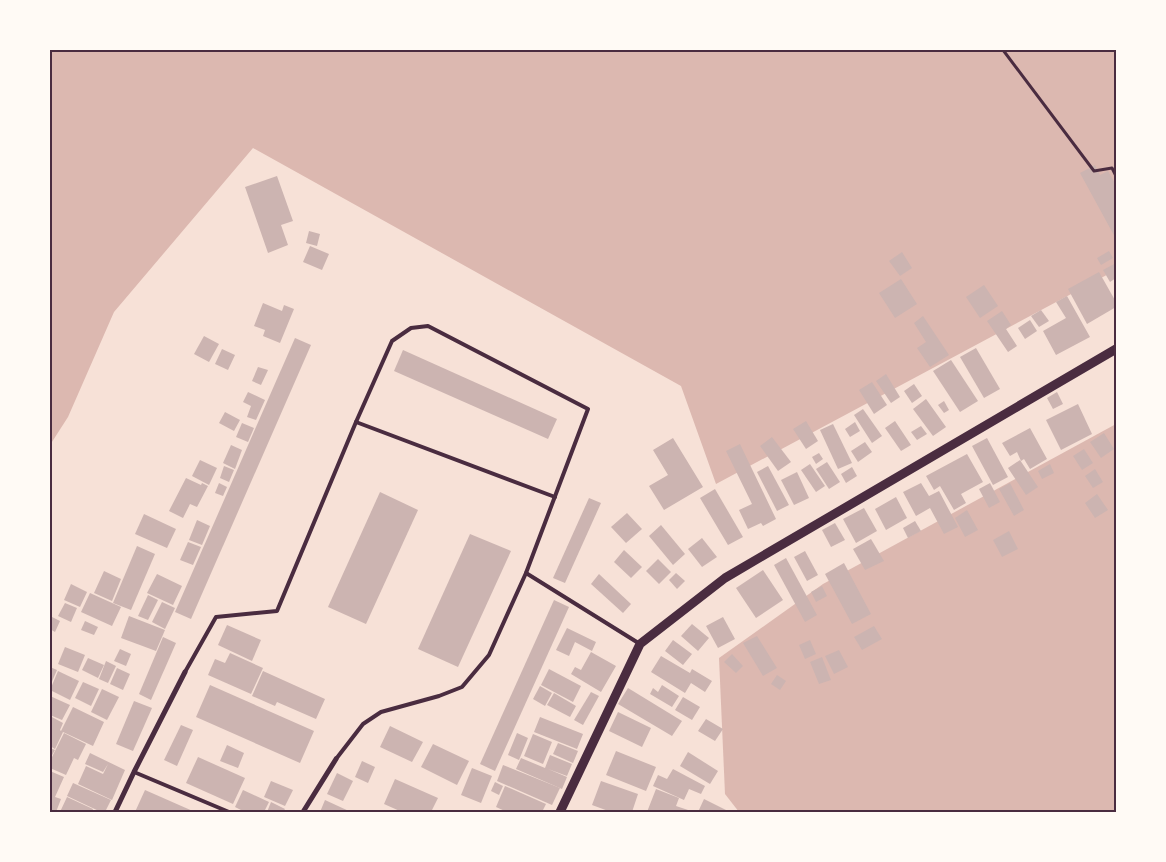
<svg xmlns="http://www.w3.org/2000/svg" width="1166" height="862" viewBox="0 0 1166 862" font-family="Cabin,sans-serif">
	<rect width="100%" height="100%" fill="#f7e1d7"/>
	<g fill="#dcb8b0">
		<polygon points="50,50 1116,50 1116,270 716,484 681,386 253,148 114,312 68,417 50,445"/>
		<polygon points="1116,424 1116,812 739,812 725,794 719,658 823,584"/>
	</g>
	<g fill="#ccb4b1">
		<polygon points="1095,165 1100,175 1108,171 1116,185 1116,239 1080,173"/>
		<polygon points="277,176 293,221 281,225 288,245 268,253 245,187"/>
		<polygon points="309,231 320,234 317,246 306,243"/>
		<polygon points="310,246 329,254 322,270 303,262"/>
		<polygon points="1109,251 1113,258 1101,265 1097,258"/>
		<polygon points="902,252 912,268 900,276 889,261"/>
		<polygon points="1116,263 1116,278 1110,282 1103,270"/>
		<polygon points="1099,272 1116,302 1116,307 1087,324 1068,289"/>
		<polygon points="901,279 917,304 895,318 879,293"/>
		<polygon points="984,285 998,306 980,318 966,297"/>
		<polygon points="1067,296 1090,337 1056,355 1043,331 1066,318 1056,302"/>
		<polygon points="263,303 282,311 284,305 294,309 280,343 263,336 265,330 254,326"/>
		<polygon points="1041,310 1049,321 1039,327 1031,316"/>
		<polygon points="1002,311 1011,325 1006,329 1017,346 1008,352 987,321"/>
		<polygon points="923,316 949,355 930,367 917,348 926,342 914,323"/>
		<polygon points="1030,320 1037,331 1025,339 1018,328"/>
		<polygon points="204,336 219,344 209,362 194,354"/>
		<polygon points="295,338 311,345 191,619 175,612"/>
		<polygon points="976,348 1000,389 984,398 960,357"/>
		<polygon points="222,349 235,355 228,370 215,364"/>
		<polygon points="403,350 557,419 548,439 394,371"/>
		<polygon points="951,360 978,401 960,412 933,371"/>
		<polygon points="258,367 268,370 261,385 252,381"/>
		<polygon points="886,374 900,397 891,403 876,381"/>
		<polygon points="872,382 887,405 874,414 859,390"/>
		<polygon points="914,384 922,396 912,403 904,391"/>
		<polygon points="248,392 265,400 256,420 247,417 251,406 243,402"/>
		<polygon points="1057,392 1063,404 1053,409 1047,398"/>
		<polygon points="926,399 946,427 933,436 913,409"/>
		<polygon points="944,401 949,410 944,413 938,405"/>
		<polygon points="1078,404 1092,434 1061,450 1046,420"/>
		<polygon points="863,409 882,436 872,443 854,415"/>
		<polygon points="225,412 240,420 234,431 219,423"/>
		<polygon points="806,421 818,441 806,449 793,429"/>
		<polygon points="895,421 911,445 901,451 885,428"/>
		<polygon points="855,422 860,431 850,437 845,429"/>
		<polygon points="242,423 254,428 248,442 236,437"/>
		<polygon points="833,424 852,463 838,469 820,430"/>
		<polygon points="921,426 927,434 917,440 911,432"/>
		<polygon points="1030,428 1047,459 1030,469 1024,459 1021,461 1017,452 1010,456 1002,443"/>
		<polygon points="1104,433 1114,449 1101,458 1090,442"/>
		<polygon points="772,437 791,462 778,471 760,446"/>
		<polygon points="673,438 703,487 664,510 649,486 668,475 653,450"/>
		<polygon points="987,438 1008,477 993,485 972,446"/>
		<polygon points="865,442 872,452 858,462 851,451"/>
		<polygon points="740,444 776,519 763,526 761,523 748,529 739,510 752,504 726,451"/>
		<polygon points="231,445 242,450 235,469 223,463"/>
		<polygon points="1084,449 1093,463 1082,470 1073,456"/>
		<polygon points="819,453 823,459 816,464 812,457"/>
		<polygon points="967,454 983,482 961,494 966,503 954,510 940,486 934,490 926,476"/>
		<polygon points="200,460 217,468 209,485 192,476"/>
		<polygon points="1020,460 1038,487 1026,495 1008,468"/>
		<polygon points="827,462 840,482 829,489 816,469"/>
		<polygon points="810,464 825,486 816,492 801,470"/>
		<polygon points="1050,464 1054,473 1042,479 1038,471"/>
		<polygon points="224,466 234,470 229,482 220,478"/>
		<polygon points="768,466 789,505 777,511 757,472"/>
		<polygon points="852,467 857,476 846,483 841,474"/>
		<polygon points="1095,469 1103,482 1093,488 1085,476"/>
		<polygon points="797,472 809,498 794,505 781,480"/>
		<polygon points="186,478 201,485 202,483 208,486 197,507 190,504 183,518 169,511"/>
		<polygon points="219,483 227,487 223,496 215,493"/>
		<polygon points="921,483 929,496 939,491 958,527 944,534 930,508 916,516 903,492"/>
		<polygon points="990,483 1000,502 989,508 979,489"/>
		<polygon points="1010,483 1024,510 1014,516 999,489"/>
		<polygon points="715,489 743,537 728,545 700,498"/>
		<polygon points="380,492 418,510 366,624 328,607"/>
		<polygon points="1097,494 1108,510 1095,518 1085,503"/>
		<polygon points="896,497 907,518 886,530 875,509"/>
		<polygon points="589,498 601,503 565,583 553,578"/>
		<polygon points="864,508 877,531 856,543 843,519"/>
		<polygon points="967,510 978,530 965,537 955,518"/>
		<polygon points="627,513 642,529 626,543 611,527"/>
		<polygon points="144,514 176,529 167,548 135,534"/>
		<polygon points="197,520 210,526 202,545 189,540"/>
		<polygon points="915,521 921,531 908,538 903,528"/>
		<polygon points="835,523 845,540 831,547 822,530"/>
		<polygon points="661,525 685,554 673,565 649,536"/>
		<polygon points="1009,531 1018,549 1002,557 993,540"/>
		<polygon points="470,534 511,551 458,667 418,649"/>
		<polygon points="702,538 717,557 702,567 688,549"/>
		<polygon points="871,539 884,561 865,570 853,549"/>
		<polygon points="188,542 201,547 193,565 180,560"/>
		<polygon points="137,546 155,554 131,610 113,603"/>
		<polygon points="624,550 642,567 631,578 614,562"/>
		<polygon points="805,551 818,575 807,581 794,557"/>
		<polygon points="786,558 817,615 805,622 774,565"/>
		<polygon points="658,559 671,572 659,584 646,571"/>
		<polygon points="844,563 871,614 852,624 825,574"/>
		<polygon points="763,570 783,600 756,618 736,588"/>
		<polygon points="104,571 121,579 112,601 94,593"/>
		<polygon points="676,573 685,581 677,589 669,580"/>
		<polygon points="157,574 182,586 173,605 147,593"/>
		<polygon points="599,574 631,604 623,613 591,584"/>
		<polygon points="71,584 87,592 80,607 64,600"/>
		<polygon points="822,586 827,596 816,602 811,592"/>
		<polygon points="90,593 121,607 112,626 81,612"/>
		<polygon points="148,595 158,600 148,620 138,616"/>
		<polygon points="554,600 569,607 495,771 480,764"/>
		<polygon points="162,602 175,608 165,629 152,622"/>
		<polygon points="65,603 77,608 71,622 58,616"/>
		<polygon points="50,616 60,621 55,632 50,629"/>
		<polygon points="129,616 165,630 156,651 121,638"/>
		<polygon points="723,617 735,639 718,648 706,626"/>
		<polygon points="85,621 98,627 94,635 81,630"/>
		<polygon points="692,624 709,638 698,651 681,636"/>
		<polygon points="227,625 261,640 252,661 218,645"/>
		<polygon points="874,626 882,639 862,650 854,637"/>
		<polygon points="567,628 596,642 592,651 575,642 569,656 556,650"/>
		<polygon points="757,636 777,668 763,676 743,643"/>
		<polygon points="163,637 176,643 151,700 139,694"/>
		<polygon points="673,640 692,654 683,665 665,651"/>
		<polygon points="810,640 816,654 805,659 799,645"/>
		<polygon points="65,647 85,655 78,672 58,664"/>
		<polygon points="120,649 131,654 126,666 114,661"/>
		<polygon points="839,650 848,667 834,674 825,656"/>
		<polygon points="591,652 616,666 601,692 571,674 575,667 581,670"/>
		<polygon points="230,653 263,668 251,694 208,675 215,659 225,663"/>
		<polygon points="732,654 743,666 736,673 724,662"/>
		<polygon points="661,656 690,673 692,669 712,681 705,692 691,683 685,693 651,672"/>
		<polygon points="822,657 831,680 819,684 810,662"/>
		<polygon points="88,658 104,665 98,678 82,670"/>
		<polygon points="106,661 116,666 108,683 99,679"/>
		<polygon points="50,667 57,670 50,686"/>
		<polygon points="117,668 130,674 123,690 110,684"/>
		<polygon points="549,669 581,686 573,702 541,685"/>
		<polygon points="58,671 79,681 70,700 50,690"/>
		<polygon points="263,671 325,699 316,719 277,702 275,706 252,696"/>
		<polygon points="777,675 786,681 780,690 771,684"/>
		<polygon points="83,682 99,689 91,706 75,698"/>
		<polygon points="210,685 314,731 300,763 196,717"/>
		<polygon points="662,685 679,696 672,707 650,694 653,688 658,692"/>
		<polygon points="540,686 552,693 545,706 533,699"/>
		<polygon points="628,688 682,721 672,736 618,704"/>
		<polygon points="102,689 119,697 107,720 91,712"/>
		<polygon points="591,692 599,696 583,725 574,720"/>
		<polygon points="554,693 576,706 570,717 547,705"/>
		<polygon points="50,696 70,705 62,720 50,715"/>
		<polygon points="683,697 700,707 692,720 675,710"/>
		<polygon points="134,701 152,708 133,751 116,744"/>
		<polygon points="73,707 104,722 93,746 63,732 55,749 50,746 50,716 63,723 60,730 61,731"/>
		<polygon points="618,712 651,728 642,747 609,731"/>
		<polygon points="540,717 583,734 577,749 534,732"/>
		<polygon points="706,719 723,729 715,741 698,731"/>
		<polygon points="181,725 193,730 177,766 164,760"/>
		<polygon points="390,726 423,742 412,762 380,747"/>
		<polygon points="64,733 86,744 78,760 74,758 66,775 50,768 50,761"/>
		<polygon points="517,733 528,738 519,760 508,755"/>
		<polygon points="533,734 552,742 543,764 524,756"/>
		<polygon points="558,743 578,751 573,763 553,754"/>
		<polygon points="433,744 469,761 457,785 421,767"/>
		<polygon points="227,745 244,753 238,768 220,761"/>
		<polygon points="50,748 55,750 50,759"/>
		<polygon points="616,751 656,767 646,791 606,775"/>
		<polygon points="688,752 718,771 710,784 680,766"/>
		<polygon points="90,753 125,770 112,800 78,784 86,766 103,774 108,764 103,772 85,764"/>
		<polygon points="550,755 572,764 567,776 548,769 567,777 562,789 516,769 521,758 545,768"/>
		<polygon points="198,757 245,778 233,804 186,783"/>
		<polygon points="362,761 375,767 368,783 355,777"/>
		<polygon points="503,765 560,788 552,805 497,781"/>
		<polygon points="472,768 492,776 481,803 461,795"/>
		<polygon points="673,769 705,786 701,794 689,789 684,800 653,786 658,775 667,779"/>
		<polygon points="50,771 64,777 55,797 61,799 56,812 50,812"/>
		<polygon points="337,773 353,781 343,801 327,794"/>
		<polygon points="395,779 438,798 431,812 402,812 384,804"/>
		<polygon points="271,781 293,790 285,806 264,797"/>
		<polygon points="601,781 638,794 632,812 611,812 592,805"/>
		<polygon points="495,782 503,786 499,795 491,791"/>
		<polygon points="73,783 111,800 105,812 101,812 67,796"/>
		<polygon points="505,786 546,804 542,812 507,812 496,807"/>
		<polygon points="656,789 679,798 676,806 688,810 687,812 647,812"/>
		<polygon points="145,790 195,812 135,812"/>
		<polygon points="243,790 269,802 264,812 245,812 235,807"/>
		<polygon points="67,797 93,809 92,812 60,812"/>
		<polygon points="704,799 730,812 698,812"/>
		<polygon points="325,800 351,812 320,812"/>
		<polygon points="271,802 285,809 283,812 267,812"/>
	</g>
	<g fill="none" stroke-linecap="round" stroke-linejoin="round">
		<polyline stroke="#4a2c40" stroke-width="3" points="1003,50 1094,171 1112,168 1116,176"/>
		<g stroke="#4a2c40" stroke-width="4">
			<polyline points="356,422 555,497"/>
			<polyline points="526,573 640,644"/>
			<polyline points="185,672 216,617 277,611 356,422 392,341 411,328 428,326 588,409 526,573 489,655 462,687 439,696 381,712 363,724 336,759"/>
			<polyline points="134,772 229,812"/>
		</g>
		<g stroke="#4a2c40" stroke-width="5">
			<polyline points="115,812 134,772 185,672"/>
			<polyline points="303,812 336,759"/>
		</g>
		<polyline stroke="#4a2c40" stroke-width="9" points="560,812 640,644 725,578 1116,349"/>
	</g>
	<rect width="1166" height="862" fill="none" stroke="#fffaf5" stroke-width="102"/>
	<rect x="51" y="51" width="1064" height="760" fill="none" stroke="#4a2c40" stroke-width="2"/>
</svg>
